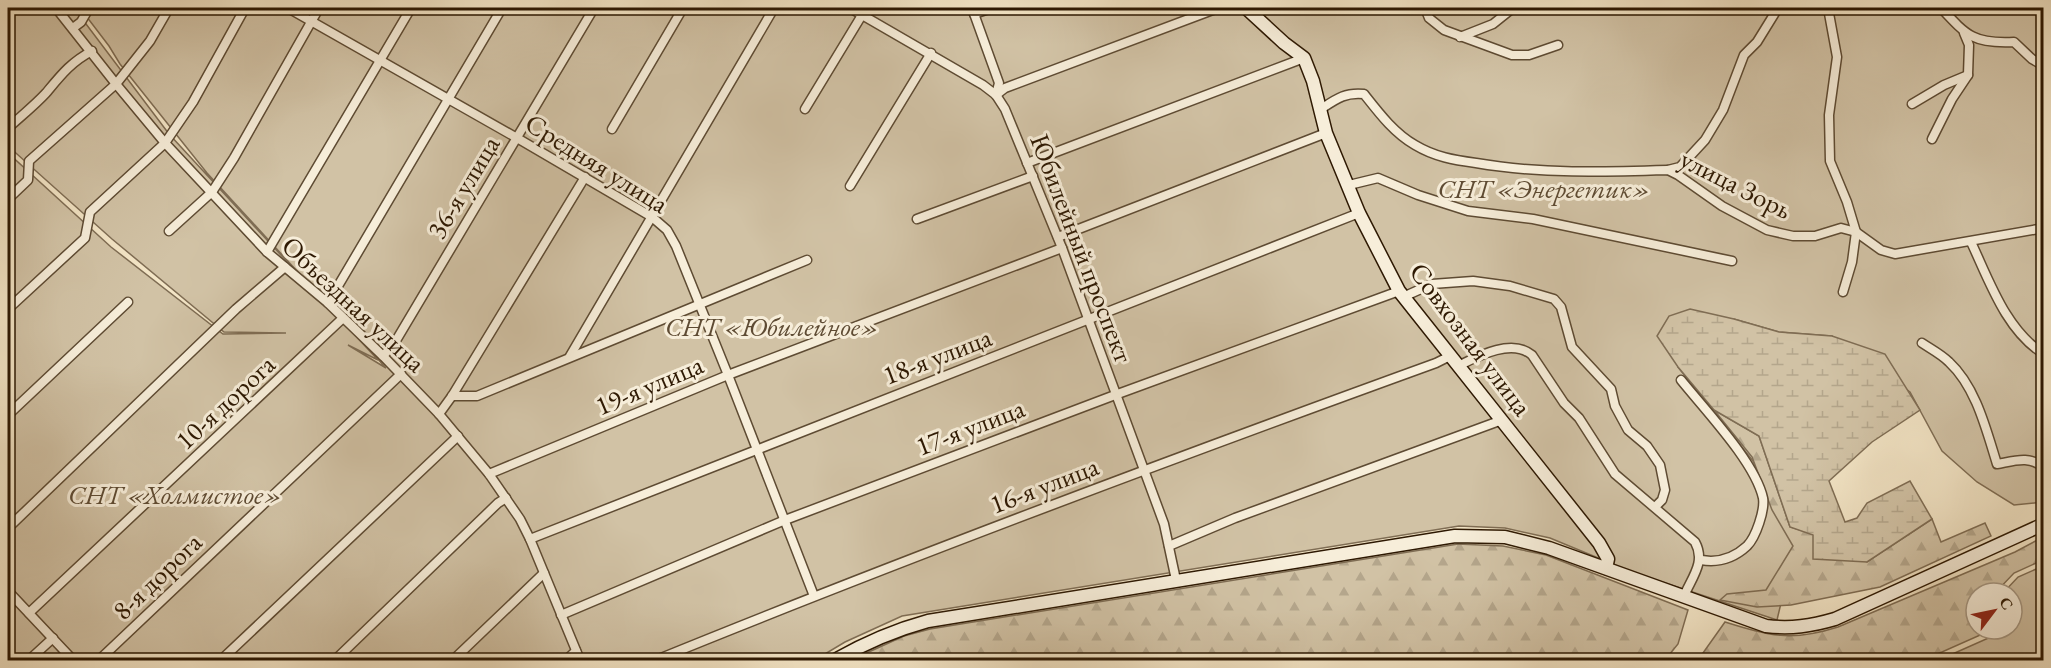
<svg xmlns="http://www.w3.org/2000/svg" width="2051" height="668" viewBox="0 0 2051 668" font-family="'EB Garamond',serif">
	<defs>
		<pattern id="forest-firs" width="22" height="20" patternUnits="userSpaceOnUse" patternTransform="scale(1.5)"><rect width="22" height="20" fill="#d1c2a5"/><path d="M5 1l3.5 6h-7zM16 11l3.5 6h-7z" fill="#b4a68c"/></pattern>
		<pattern id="wetland-marsh" width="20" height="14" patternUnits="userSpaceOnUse" patternTransform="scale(1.5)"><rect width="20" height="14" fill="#d1c2a5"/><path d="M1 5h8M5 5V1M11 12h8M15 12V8" fill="none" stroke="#b4a68c"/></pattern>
	</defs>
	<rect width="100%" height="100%" fill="#f3e5c6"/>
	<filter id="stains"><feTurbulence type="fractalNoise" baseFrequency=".00333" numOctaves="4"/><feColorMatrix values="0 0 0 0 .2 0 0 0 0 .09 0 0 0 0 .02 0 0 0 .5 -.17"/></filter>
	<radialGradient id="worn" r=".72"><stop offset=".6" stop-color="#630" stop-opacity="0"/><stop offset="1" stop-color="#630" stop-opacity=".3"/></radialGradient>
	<g fill="#d1c2a5" stroke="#7f6d54" stroke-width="1.5">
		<polygon points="8,8 74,8 169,134 378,360 348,345 386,368 207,173 120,64 109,46 80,8 2043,8 2043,502 2014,505 1977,482 1942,451 1910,392 1832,336 1779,332 1734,319 1678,367 1753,461 1771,503 1795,544 1777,620 1632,572 1550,538 1505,528 1459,526 902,616 845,642 815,660 8,660 8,153 111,247 223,334 286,333 224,332 112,239 8,146"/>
		<polygon points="2043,566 2043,660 1939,660 1993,636 1993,629 2012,629 2012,593 2003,593 2018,577"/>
	</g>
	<g fill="url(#forest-firs)" stroke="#7f6d54" stroke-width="1.5">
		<polygon points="1714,410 1759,436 1790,527 1813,534 1867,562 1932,519 1941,542 1985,523 1991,536 1880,587 1791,605 1757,607 1720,600 1727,594 1766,590 1793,546 1772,510 1752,457"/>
		<path d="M2043 537V560L2014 573 1995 593H1976V629H1987V632L1924 660H1698L1725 622C1770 636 1791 642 1838 627L2015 552Z"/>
		<polygon points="1458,544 1503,546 1546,555 1688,610 1678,644 1665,660 851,660 904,636 930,629"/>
	</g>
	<polygon fill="url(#wetland-marsh)" stroke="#7f6d54" stroke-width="1.5" points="1690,309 1734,319 1779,332 1832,336 1885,354 1920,410 1872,442 1829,481 1845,522 1857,518 1867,503 1910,481 1932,519 1867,562 1813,559 1813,535 1790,527 1759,436 1714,410 1678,367 1657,336 1669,316"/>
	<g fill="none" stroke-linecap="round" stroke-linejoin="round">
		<defs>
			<g id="street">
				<polyline points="56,8 116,84 165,143 267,252 328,303 383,356 439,414 489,474 520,519 530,539 580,660"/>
				<polyline points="288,8 517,138 652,217 667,230 676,246 728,375 814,596"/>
				<polyline points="850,8 983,85 996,95 1005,109 1062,248 1164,524 1176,580"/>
				<polyline points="972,8 999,83 996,95"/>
				<polyline points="1425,8 1429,18 1444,30 1512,55 1529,55 1558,45"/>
				<polyline points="1828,8 1837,57 1829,115 1830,161 1847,202 1856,232 1852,262 1843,292"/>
				<path d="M1941 8C1967 36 1974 44 2014 42L2032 59 2044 66"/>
				<polyline points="974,14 992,8"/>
				<polyline points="73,28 81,22 89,8"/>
				<polyline points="1460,37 1493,24 1513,8"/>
				<polyline points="996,95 1005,88 1218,8"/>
				<polyline points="1912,104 1944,85 1968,75 1969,45 1964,33"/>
				<polyline points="805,109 862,15"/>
				<path d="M1321 109C1336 99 1345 92 1364 94 1379 113 1394 133 1415 145 1435 157 1454 160 1476 163 1540 174 1604 172 1668 170L1678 175 1722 206 1767 230 1793 236H1815L1841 228 1856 232 1881 250 1895 254 2044 228"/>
				<path d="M8 128C20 117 35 105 46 93 61 75 71 62 92 51"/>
				<polyline points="612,129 683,8"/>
				<polyline points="1932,139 1952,99 1968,75"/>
				<polyline points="1027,163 1304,58"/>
				<polyline points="1668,170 1680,167 1705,140 1723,110 1744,55 1757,42 1778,8"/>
				<polyline points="2044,172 2044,192"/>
				<polyline points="1349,185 1378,178 1418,195 1468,211 1533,219 1732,261"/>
				<polyline points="850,186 931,53"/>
				<polyline points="8,199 28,180 29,161 116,84 150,41 169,8"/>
				<polyline points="917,219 1033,176"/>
				<polyline points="169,231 212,192 234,158 319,8"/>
				<polyline points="1058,237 1326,133"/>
				<path d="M1971 242C1989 280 2006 331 2044 354"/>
				<polyline points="267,252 411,8"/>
				<polyline points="1403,297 1432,284 1473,281 1510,286 1554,299 1561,307 1572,347 1611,389 1615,406 1628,430 1647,446 1660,465 1665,490 1662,500 1655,507"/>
				<polyline points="328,303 502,8"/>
				<polyline points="8,309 85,238 90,212 165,143 193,102 245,8"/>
				<path d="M1922 343C1931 349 1941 354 1949 362 1976 387 1986 429 1997 464 2014 461 2030 455 2044 468"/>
				<polyline points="383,356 394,344 594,8"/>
				<polyline points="570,356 774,8"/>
				<path d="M1458 366C1478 356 1512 338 1532 355L1564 403 1579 418 1615 474 1695 542C1706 562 1692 577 1684 596"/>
				<path d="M1681 380C1705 410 1755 462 1763 498 1765 510 1756 537 1747 546 1734 558 1718 563 1701 560"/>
				<polyline points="452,396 477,396 807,260"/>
				<polyline points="439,414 452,396 585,177"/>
				<polyline points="8,415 128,302"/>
				<polyline points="489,474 728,375 1062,248"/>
				<polyline points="8,528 236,309 285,267"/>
				<polyline points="530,539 1359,213"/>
				<polyline points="1169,546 1235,518 1502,420"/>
				<polyline points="8,591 73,660"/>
				<polyline points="29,613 343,318"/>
				<polyline points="561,615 785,520 1115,395 1399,291"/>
				<polyline points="29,660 53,638"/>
				<polyline points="99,660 401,374"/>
				<polyline points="221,660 458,436"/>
				<polyline points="335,660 498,503 506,498"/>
				<polyline points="453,660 544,573"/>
				<polyline points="566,660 576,651"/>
				<path d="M656 660C914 555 1174 458 1436 363L1450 356"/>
			</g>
			<g id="secondary">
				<polyline points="1246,8 1284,43 1304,58 1313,81 1326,133 1359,213 1399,291 1599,543 1608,559 1606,568"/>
				<path d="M835 660C865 643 895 630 928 621L1455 536 1505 537 1549 548 1766 626C1791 629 1811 626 1835 619L2044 524"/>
			</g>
		</defs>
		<use href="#street" stroke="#5e4b33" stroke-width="11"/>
		<use href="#secondary" stroke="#2d1802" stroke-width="15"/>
		<use href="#street" stroke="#f7eeda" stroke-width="8"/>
		<use href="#secondary" stroke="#f7eeda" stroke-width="12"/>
	</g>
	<g text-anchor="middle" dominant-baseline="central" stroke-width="6" stroke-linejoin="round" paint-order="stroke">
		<g font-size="27" fill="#2d1802" stroke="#f7eeda">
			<text transform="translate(597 163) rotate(32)">Средняя улица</text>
			<text transform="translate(1736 184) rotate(27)">улица Зорь</text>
			<text transform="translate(463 187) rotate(-59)">36-я улица</text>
			<text transform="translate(1082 248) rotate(69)">Юбилейный проспект</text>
			<text transform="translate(354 304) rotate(43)">Объездная улица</text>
			<text transform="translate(1471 339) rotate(53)">Совхозная улица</text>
			<text transform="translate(937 356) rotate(-21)">18-я улица</text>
			<text transform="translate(649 385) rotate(-23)">19-я улица</text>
			<text transform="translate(225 402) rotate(-43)">10-я дорога</text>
			<text transform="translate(970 427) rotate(-21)">17-я улица</text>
			<text transform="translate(1044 485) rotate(-21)">16-я улица</text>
			<text transform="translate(157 576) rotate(-44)">8-я дорога</text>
		</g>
		<g font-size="27" font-style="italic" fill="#5e4b33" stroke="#f7eeda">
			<text x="1544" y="188">СНТ «Энергетик»</text>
			<text x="772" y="326">СНТ «Юбилейное»</text>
			<text x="175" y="494">СНТ «Холмистое»</text>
		</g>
	</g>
	<rect width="2051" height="668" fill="none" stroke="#f3e5c6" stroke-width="30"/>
	<rect x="9" y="9" width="2033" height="650" fill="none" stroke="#2d1802" stroke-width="3"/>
	<rect x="15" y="15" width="2021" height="638" fill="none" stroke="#2d1802" stroke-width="1.5"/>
	<g transform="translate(1994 611) rotate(58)"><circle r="28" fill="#f7eeda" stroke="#a69884" stroke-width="1.5"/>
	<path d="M0-4.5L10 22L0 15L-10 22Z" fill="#8f2418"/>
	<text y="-9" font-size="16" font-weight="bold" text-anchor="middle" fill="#2d1802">С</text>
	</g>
	<rect width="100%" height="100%" filter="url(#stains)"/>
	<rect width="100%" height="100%" fill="url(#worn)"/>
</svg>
